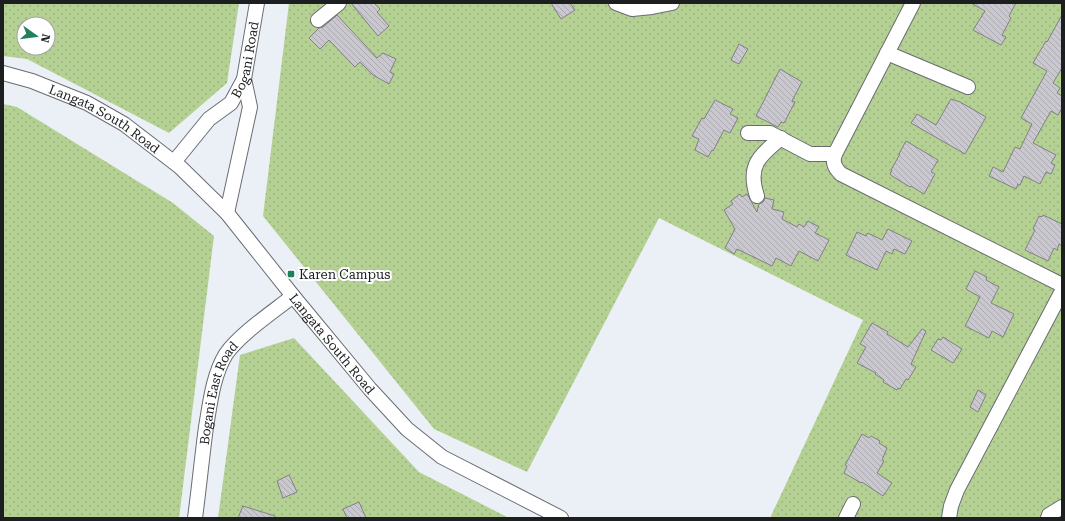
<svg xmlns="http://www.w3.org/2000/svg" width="1065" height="521" viewBox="0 0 1065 521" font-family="'Roboto Serif',serif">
	<defs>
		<pattern id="green-dots" width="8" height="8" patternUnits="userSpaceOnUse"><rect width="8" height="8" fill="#b4d193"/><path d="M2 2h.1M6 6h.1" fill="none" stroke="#9ab37e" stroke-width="1.8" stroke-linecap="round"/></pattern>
		<pattern id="building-back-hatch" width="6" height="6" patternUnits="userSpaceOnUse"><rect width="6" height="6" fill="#cac8cf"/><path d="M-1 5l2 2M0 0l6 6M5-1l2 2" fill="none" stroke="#adabb1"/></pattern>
	</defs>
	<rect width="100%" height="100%" fill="#ebf0f6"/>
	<g fill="url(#green-dots)" fill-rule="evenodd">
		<path d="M3 3H239L227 83 169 133 27 59 3 56ZM24 24H48V48H24Z"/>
		<polygon points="289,3 1062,3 1062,518 770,518 863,320 659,218 527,472 434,429 263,216"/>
		<polygon points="3,104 17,107 173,203 214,236 179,518 3,518"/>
		<polygon points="294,338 419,472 509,518 218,518 240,355"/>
	</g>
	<g fill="url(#building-back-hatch)" stroke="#818086">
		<polygon points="351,3 374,3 380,9 377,12 389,26 378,36"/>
		<polygon points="551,3 570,3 575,10 561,19"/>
		<polygon points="971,3 1016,3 1009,16 1011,18 1002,35 1006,37 1001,45 973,30 985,11"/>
		<polygon points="337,15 377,58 383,53 396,59 390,72 394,74 389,84 373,75 360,62 355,67 329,40 320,49 309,38 319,28 323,27"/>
		<polygon points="1062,15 1062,68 1053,83 1060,88 1057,93 1062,96 1062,108 1058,115 1051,111 1033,143 1056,155 1051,163 1055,165 1051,174 1046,172 1040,184 1024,176 1020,185 1018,184 1016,189 989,176 993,167 1003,172 1015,147 1020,149 1032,124 1021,118 1047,71 1033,63 1046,41 1047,42"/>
		<polygon points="739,44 748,49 739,64 731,60"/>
		<polygon points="780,69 802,82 794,97 792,101 795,102 784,123 781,122 778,127 756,116"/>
		<polygon points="951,99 960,102 986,117 965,154 911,123 917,114 936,125"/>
		<polygon points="715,100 733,109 730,114 738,118 730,133 724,130 713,151 712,150 708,157 695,150 699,139 692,136 702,118 704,119"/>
		<polygon points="906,141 938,160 931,172 935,174 924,194 911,186 910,187 892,176 890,174 892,170 891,170 900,154 899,154"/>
		<polygon points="740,194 742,197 747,194 757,212 759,204 763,202 765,198 774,200 772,209 784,212 782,219 797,227 799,224 804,227 808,221 819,227 815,233 829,240 818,261 799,251 791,266 776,258 772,266 737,249 734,254 725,248 735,229 724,210 733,204 731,201"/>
		<polygon points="1043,215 1062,224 1062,246 1059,244 1057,250 1054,248 1048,261 1025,250 1035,230 1033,229 1039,216 1042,217"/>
		<polygon points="888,229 912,241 905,254 894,249 892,254 886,251 877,270 846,255 857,232 866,236 868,233 882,240"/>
		<polygon points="975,271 987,277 986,280 999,287 991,303 1014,314 1003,337 992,331 989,338 965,326 980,297 966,289"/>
		<polygon points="872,323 888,332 887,334 908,347 922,329 926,331 911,364 916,367 908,380 906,379 900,389 898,388 897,390 883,382 884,380 875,374 876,373 857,363 866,347 860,344"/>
		<polygon points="943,337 962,349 953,363 931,350 938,339 941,340"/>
		<polygon points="978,390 986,395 978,412 970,407"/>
		<polygon points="862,434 869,438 871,436 880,441 879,443 887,448 882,460 884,461 877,473 892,483 883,496 862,482 861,483 844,473 847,466 845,465"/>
		<polygon points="289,475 297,492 283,498 277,481"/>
		<polygon points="359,502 366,518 347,518 343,509"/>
		<polygon points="243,506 275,516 275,518 238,518"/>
	</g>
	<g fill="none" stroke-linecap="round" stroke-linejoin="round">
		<defs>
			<g id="minor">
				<polyline points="616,3 632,9 652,7 672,3"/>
				<path d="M913 3 835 154C832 163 835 168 841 174L1062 285"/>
				<polyline points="318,20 339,3"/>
				<polyline points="887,53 968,87"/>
				<path id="s1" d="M3 73 32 81 87 103 124 124 180 167 227 213 293 296 370 389 407 429 442 457 561 518"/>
				<polyline points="748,133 770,133 810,154 835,154"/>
				<path id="s2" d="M174 162 209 119 231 103 244 79 257 3"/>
				<path d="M757 196C747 166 759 156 781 138"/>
				<polyline points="227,213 250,107 244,79"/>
				<path id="s3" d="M195 518C199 488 202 457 206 427 210 404 213 375 226 354 240 334 273 312 293 296"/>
				<polyline points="846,518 853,504"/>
				<polyline points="949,518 951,506 957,490 1062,291"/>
				<polyline points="1048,518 1049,515 1062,507"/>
			</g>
		</defs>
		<use href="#minor" stroke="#696d72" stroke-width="16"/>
		<use href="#minor" stroke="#fff" stroke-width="14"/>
	</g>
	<rect fill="#1e825b" stroke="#fff" stroke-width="1.5" x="287" y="270" width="8" height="8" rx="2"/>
	<g text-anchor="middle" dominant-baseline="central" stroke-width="4" stroke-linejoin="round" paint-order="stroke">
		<g font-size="13" fill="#1c1e20" stroke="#fff">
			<text stroke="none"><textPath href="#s2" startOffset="129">Bogani Road</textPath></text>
			<text stroke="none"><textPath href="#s1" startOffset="112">Langata South Road</textPath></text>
			<text stroke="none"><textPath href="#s1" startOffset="436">Langata South Road</textPath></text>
			<text stroke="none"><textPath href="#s3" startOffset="128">Bogani East Road</textPath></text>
		</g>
		<g font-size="13" fill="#1c1e20" stroke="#fff" text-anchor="start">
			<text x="299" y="274">Karen Campus</text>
		</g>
	</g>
	<rect width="1065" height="521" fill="none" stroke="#1c1e20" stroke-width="8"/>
	<g transform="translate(36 36) rotate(104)"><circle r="19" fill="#ffffff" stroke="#a4a5a6"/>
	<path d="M0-3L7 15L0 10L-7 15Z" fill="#1e825b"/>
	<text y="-6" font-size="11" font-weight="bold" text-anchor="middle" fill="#1c1e20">N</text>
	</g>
</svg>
